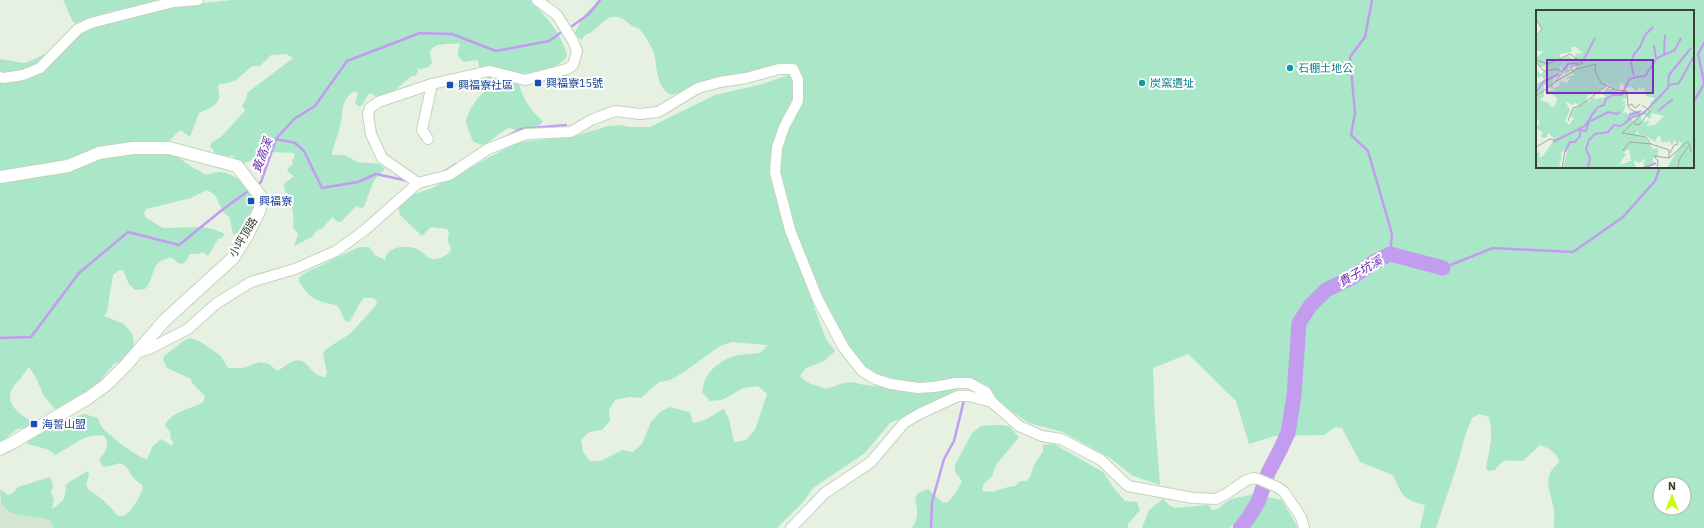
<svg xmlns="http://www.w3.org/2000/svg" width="1704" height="528" viewBox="0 0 1704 528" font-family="'IBM Plex Sans','Noto Sans TC',sans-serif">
	<rect width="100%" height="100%" fill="#e6f1e2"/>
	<polygon fill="#d5e5d0" points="0,502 7,511 16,515 28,515 47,519 51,522 54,528 0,528"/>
	<g fill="#aae6c8" fill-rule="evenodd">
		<path d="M63 0H171C140 6 105 10 76 23L73 22Z"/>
		<path d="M232 0H530C546 16 562 34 567 56 557 71 534 72 518 74 518 91 529 110 543 121L540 125 523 133 510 128 506 129 486 144 482 145 474 142C472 140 466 124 466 121 467 113 478 96 484 92L478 60 464 62C454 54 459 53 460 43 453 45 430 41 430 54 430 56 432 60 432 63L429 67 420 69 417 67 418 71 415 76H411L393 92 379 99 371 93 368 95 361 106H358L355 103 358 93 355 91C339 99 344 116 339 130 337 138 333 146 332 155H344L358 162 379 164 385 169 374 180 364 207 360 208 356 206 341 222 336 221 333 217 321 229 317 230 312 237 294 246 298 234 293 228C295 216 291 206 289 194L285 192 284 184 294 176 287 171 289 167 293 164 292 160 295 156 294 153 270 152 261 157 257 156 250 161 240 165 232 155 225 159 213 157 214 154 213 149 210 147 212 142 221 137 243 113 245 110 242 106 247 97V93L293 58 286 54 271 55 260 66H252L236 80 228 83 219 84C217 88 219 89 219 94 221 105 207 109 199 113L190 137 180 130 170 140C172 158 193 167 206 175 210 174 214 173 218 172 233 171 250 188 260 198L244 231 233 235 230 218 223 212 215 195 207 190 191 198 146 209 144 213 146 218 163 228 203 227 213 229 225 234 222 238 218 239 208 256 202 252 198 254H190L186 261 182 264 178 263 171 257C148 263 157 275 145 289L135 290 129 284 123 270 118 271 113 275 107 312 104 316 124 324 133 335 134 345 127 359 114 364 94 388 57 411 44 396 36 378 29 367C25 371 23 376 19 380 2 398 11 408 29 420L31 425 27 428 17 429 0 443V59L23 63 28 62 51 51 80 31 106 23 175 6Z"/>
		<path d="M601 0H1704V528H1554C1554 521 1555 513 1553 505 1549 486 1542 478 1559 462 1557 452 1548 448 1540 445L1523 461C1508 461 1505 456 1495 470L1489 471 1486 469C1489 448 1494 439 1489 417L1479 414 1472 418 1465 436 1458 463 1436 528H1420L1425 505C1403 500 1402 495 1393 475L1360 462 1342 428 1336 427 1324 435 1275 436 1249 444 1236 401 1188 354 1153 368 1155 420 1160 485 1133 476 1110 458 1063 432 1029 423 1002 405 972 380 925 384 881 377 865 369 843 337 825 301 795 230 779 172 781 146 801 79 784 64 724 78 671 95C657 88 657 70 655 57 653 49 646 36 640 30 638 27 634 27 632 26 625 21 622 16 613 17 602 18 598 31 585 35L581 40 575 33C582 17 586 11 601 0ZM1537 11H1693V167H1537ZM1660 484H1684V508H1660Z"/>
		<path d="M788 75 792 77 794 81 795 100 774 148 794 252 826 339 835 351 824 361 806 368 800 376C808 386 817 384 826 389 837 386 848 379 859 384 893 389 921 391 956 388L957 394 890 423 865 453 813 488 804 501 777 528H54C52 526 52 524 51 522 48 517 20 516 14 514 8 512 5 508 1 504L0 489 8 495 13 493 18 487 50 477C53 483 54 485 51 491L54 500 52 509C65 500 65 500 66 485L69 482 88 471 89 475 86 485C89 492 93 492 99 497 104 501 109 505 113 510 114 511 115 513 117 515 128 522 142 494 143 486 140 483 136 481 133 477 127 471 130 467 120 463L111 466 103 467 99 459C105 453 111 444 104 436 84 432 71 448 55 455 48 446 33 448 25 442L56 423 71 419 84 414 98 418C99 421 100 425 102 427 107 434 139 459 147 459L153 446 161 439 172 446 174 442 171 440 170 432 165 426C169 413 189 409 200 404L203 402 205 396 192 383 191 379 167 368 163 360 164 356 185 340 190 338 199 341 221 356 228 368H243L259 362 269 364 277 371C283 368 288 363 294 361 307 356 311 377 325 377L327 373 323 354 325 350 351 333 376 305 377 301 373 298H364C357 305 355 315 349 322L345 321 338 306C332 303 326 304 320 301 310 298 305 290 299 282V278L303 274 359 247H369L375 255 385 260C386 246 408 244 419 250 423 253 428 258 432 259 438 260 446 256 450 252L451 248C447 244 448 238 449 232L447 229 431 227 422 236 400 215 397 200 432 188 518 142 572 137 608 126 621 125 629 127H650L715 95 763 84ZM732 342 768 345 760 353C753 354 746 354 739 355 726 357 710 368 705 380 703 384 703 388 702 392L710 401 722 400 743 388 758 386 767 394 755 430 746 440 734 442 729 419 724 409C710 415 709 421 693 423L690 412 669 407 659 413 651 422 642 444 633 452 622 450 601 461H590L583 452 581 440 589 432 602 430 610 421 609 410 615 400 629 397 641 398 659 382 670 380 681 374 720 346Z"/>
		<path d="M998 425C1012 425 1010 428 1019 437L996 465 992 476 983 485 982 491 993 492 1004 488 1015 486 1020 481H1026L1030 477 1034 465 1043 451V445L1054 444 1103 472 1116 491 1125 501 1137 502 1140 510 1128 524V528H912C919 519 917 508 915 498L918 493 928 489 942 502 947 503 955 494 962 481 955 472V465L972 433 981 426Z"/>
		<polygon points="1259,493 1230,528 1142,528 1149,510 1163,499 1170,506 1175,508 1209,505 1212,510 1217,509 1231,499"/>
		<polygon points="1264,496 1282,500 1298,528 1238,528"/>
	</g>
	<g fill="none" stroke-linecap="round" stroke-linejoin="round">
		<g stroke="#c39cf0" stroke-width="2.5">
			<polyline points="1372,0 1365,37 1350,57 1355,113 1351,135 1368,151 1392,234 1390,254"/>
			<polyline points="568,29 589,14 600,0"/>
			<polyline points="1704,43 1698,54 1704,82"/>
			<polyline points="1693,103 1704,84"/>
			<polyline points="508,136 521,129 566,125"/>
			<polyline points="276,139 295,143 304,151 322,188 358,182 376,174 408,181"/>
			<polyline points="444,172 456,164"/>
			<polyline points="257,185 261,182 276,139 294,119 315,106 347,61 420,33 452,34 496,51 549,41 563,31"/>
			<polyline points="1443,268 1493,248 1573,252 1623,217 1655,181 1660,167"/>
			<polyline points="0,338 31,337 79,273 128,232 179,245 222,210 251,189"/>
			<polyline points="931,528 932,502 944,459 954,441 964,400"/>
		</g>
		<polyline stroke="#c39cf0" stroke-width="15" points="1240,528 1249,517 1258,502 1268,473 1280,450 1288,433 1294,396 1299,323 1310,306 1326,290 1351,278 1374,262 1390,254 1443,268"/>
		<defs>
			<g id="minor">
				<polyline points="0,77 4,78 23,75 40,68 78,29 91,23 173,2 198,0"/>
				<polyline points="428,139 422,130 432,84"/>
				<polyline points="418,183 382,158 371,134 368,114 370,108 378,102 432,84 489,71 525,80 567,69 573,65 577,51 573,41 557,15 537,0"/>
				<polyline points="136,353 149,349 188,329 217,303 251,282 295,269 336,251 365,230 418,183 449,175 488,149 526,134 571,132 591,120 615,111 640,114 658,112 698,88 720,82 746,78 779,69 793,69 798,80 798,101 784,127 777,148 775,172 790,230 818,300 844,348 862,371 875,379 891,384 918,388 934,387 956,383 969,383 986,392 992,402 1019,426 1042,436 1061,439 1101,460 1128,486 1193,498 1216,499 1226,494 1245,481 1253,478 1258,479 1277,487 1284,492 1301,517 1304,528"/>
				<polyline points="791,528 825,493 871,462 904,423 919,414 958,396 969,396 992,402"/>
			</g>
			<polyline id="tertiary" points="0,177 68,166 99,153 133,148 169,148 237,166 260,196 260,209 248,234 233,258 164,321 126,365 106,385 88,398 12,443 0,449"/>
		</defs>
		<use href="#minor" stroke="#c3d4bc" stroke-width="12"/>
		<use href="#tertiary" stroke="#c3d4bc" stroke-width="14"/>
		<use href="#minor" stroke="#fff" stroke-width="10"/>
		<use href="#tertiary" stroke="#fff" stroke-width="12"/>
	</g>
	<g fill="#0f9aa8" stroke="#fff" stroke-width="1.5">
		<circle cx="1290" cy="68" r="4"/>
		<circle cx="1142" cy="83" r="4"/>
	</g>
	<g fill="#1a4fb4" stroke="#fff" stroke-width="1.5">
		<rect x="534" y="79" width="8" height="8" rx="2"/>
		<rect x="446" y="81" width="8" height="8" rx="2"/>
		<rect x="247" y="197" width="8" height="8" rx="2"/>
		<rect x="30" y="420" width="8" height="8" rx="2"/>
	</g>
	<g text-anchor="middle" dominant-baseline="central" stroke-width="4" stroke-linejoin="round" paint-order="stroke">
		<g font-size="11" fill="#0d838f" stroke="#fff" text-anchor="start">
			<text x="1298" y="68">石棚土地公</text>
			<text x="1150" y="83">炭窯遺址</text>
		</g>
		<g font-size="11" fill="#164399" stroke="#fff" text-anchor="start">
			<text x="546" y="83">興福寮15號</text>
			<text x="458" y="85">興福寮社區</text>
			<text x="259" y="201">興福寮</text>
			<text x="42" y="424">海誓山盟</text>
		</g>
		<g font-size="11" fill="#384233" stroke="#fff">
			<text transform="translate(243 237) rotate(-59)">小坪頂路</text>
		</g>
		<g font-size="12" font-style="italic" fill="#6a2cae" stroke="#fff">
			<text transform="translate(262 155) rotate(-69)">黃高溪</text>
			<text transform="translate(1360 271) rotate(-30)">貴子坑溪</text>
		</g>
	</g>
	<g transform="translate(1536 10)">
		<rect width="158" height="158" fill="#e6f1e2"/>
		<path d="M0 0H158V158H131L146 133 139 129 136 135 132 130V133L129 131 126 133 124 126 121 127 119 132 111 126 103 125 102 121 99 124 109 127 117 139 122 138V147H117V153L109 158 107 154 110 148 103 153 98 150 100 158H27L33 135 22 146 26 143 23 158H0V143L4 142 3 147H6L19 129 12 123 10 128 5 127 6 122 0 118 4 112 0 107V74L8 70 6 66 2 68 0 60 5 64 10 60 9 56 3 57 0 48 8 41H0L1 25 6 20 0 8ZM35 37H40L47 43 39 44 40 47 37 49 32 46 24 50V44L36 42ZM29 53 24 59H29V64L35 60 32 59 33 56 39 53 40 58 36 63 39 65 30 67 34 69 31 73 23 71 24 75 19 78 16 76 18 67 24 64 20 63H25L23 58ZM85 72 89 78 95 77 100 81 98 86 103 76 104 79 108 78 110 86 119 88 114 93 115 96 112 103 108 100 97 111 93 107 102 104 101 102H94L92 105 90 102 87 103 90 94 85 96 90 92 85 89H89L92 85 89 81 82 82 76 78 72 81 74 77H72L67 84 70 87 60 89V93L59 87 54 89 55 92 50 90 52 85 58 84 71 74 83 80ZM8 75 20 80 11 81 24 90 21 89 19 96 15 97 13 93 4 90 8 86ZM29 91 36 95 40 93 43 97 37 100 34 106 38 108 33 115 29 111 34 100ZM116 103 128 106 119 115 110 116 114 111 106 112 105 108 108 104 114 109ZM93 139 95 151 83 155 90 144 87 142Z" fill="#aae6c8" fill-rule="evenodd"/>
		<path fill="none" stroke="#c39cf0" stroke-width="2" d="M118 35 120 49M128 45 129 25M47 51 59 28M27 61 32 54 42 53M133 65 155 38M98 66 95 53 98 44 104 37 109 25 117 17M101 67 109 66 121 48 139 40 145 28M133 75 143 73 158 46M0 83 7 72 23 64M122 101 137 89M92 110 94 105 105 101M55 111 72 102 81 104 84 102M17 132 49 116 60 99M29 142 34 132H39L44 126V120L50 121 55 106 62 97 68 95 70 89 77 85H86L93 69 101 67M52 158 54 148 50 139 53 130 59 124 72 122 78 115 85 116 97 107 108 103 132 78 133 65M108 158 120 153"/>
		<path fill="none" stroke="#a0ab9c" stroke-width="1" d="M0 9 6 19 0 26M0 50 12 54 34 44 47 53 34 57 37 61M0 52 8 61 21 59 27 62 17 74 0 86M19 72 41 59 60 54 59 61 65 73 81 80 91 81 92 96 95 100 103 103 104 106 86 123 110 127 115 134 133 140V148M92 96 96 94 99 98 104 94M32 111 37 98 44 96 71 75M98 111 100 115 104 114 114 101 106 95M0 137 14 129 19 130M89 141 87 140 94 132 115 134M134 143 138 135 142 134 140 130M133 148 151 132 154 135 155 142M142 157 143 150 154 134M26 158 29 141M121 158 122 151 118 146 133 148"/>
		<path fill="#7b2cbf" fill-opacity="0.15" stroke="#7b2cbf" stroke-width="2" d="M11 50H117V83H11Z"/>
		<rect width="158" height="158" fill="none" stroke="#384233" stroke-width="2"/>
	</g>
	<g transform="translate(1672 496)"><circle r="19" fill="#ffffff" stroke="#afb3ad"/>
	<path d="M0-3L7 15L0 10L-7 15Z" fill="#cbfb0f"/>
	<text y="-6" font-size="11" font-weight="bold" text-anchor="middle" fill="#384233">N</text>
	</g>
</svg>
